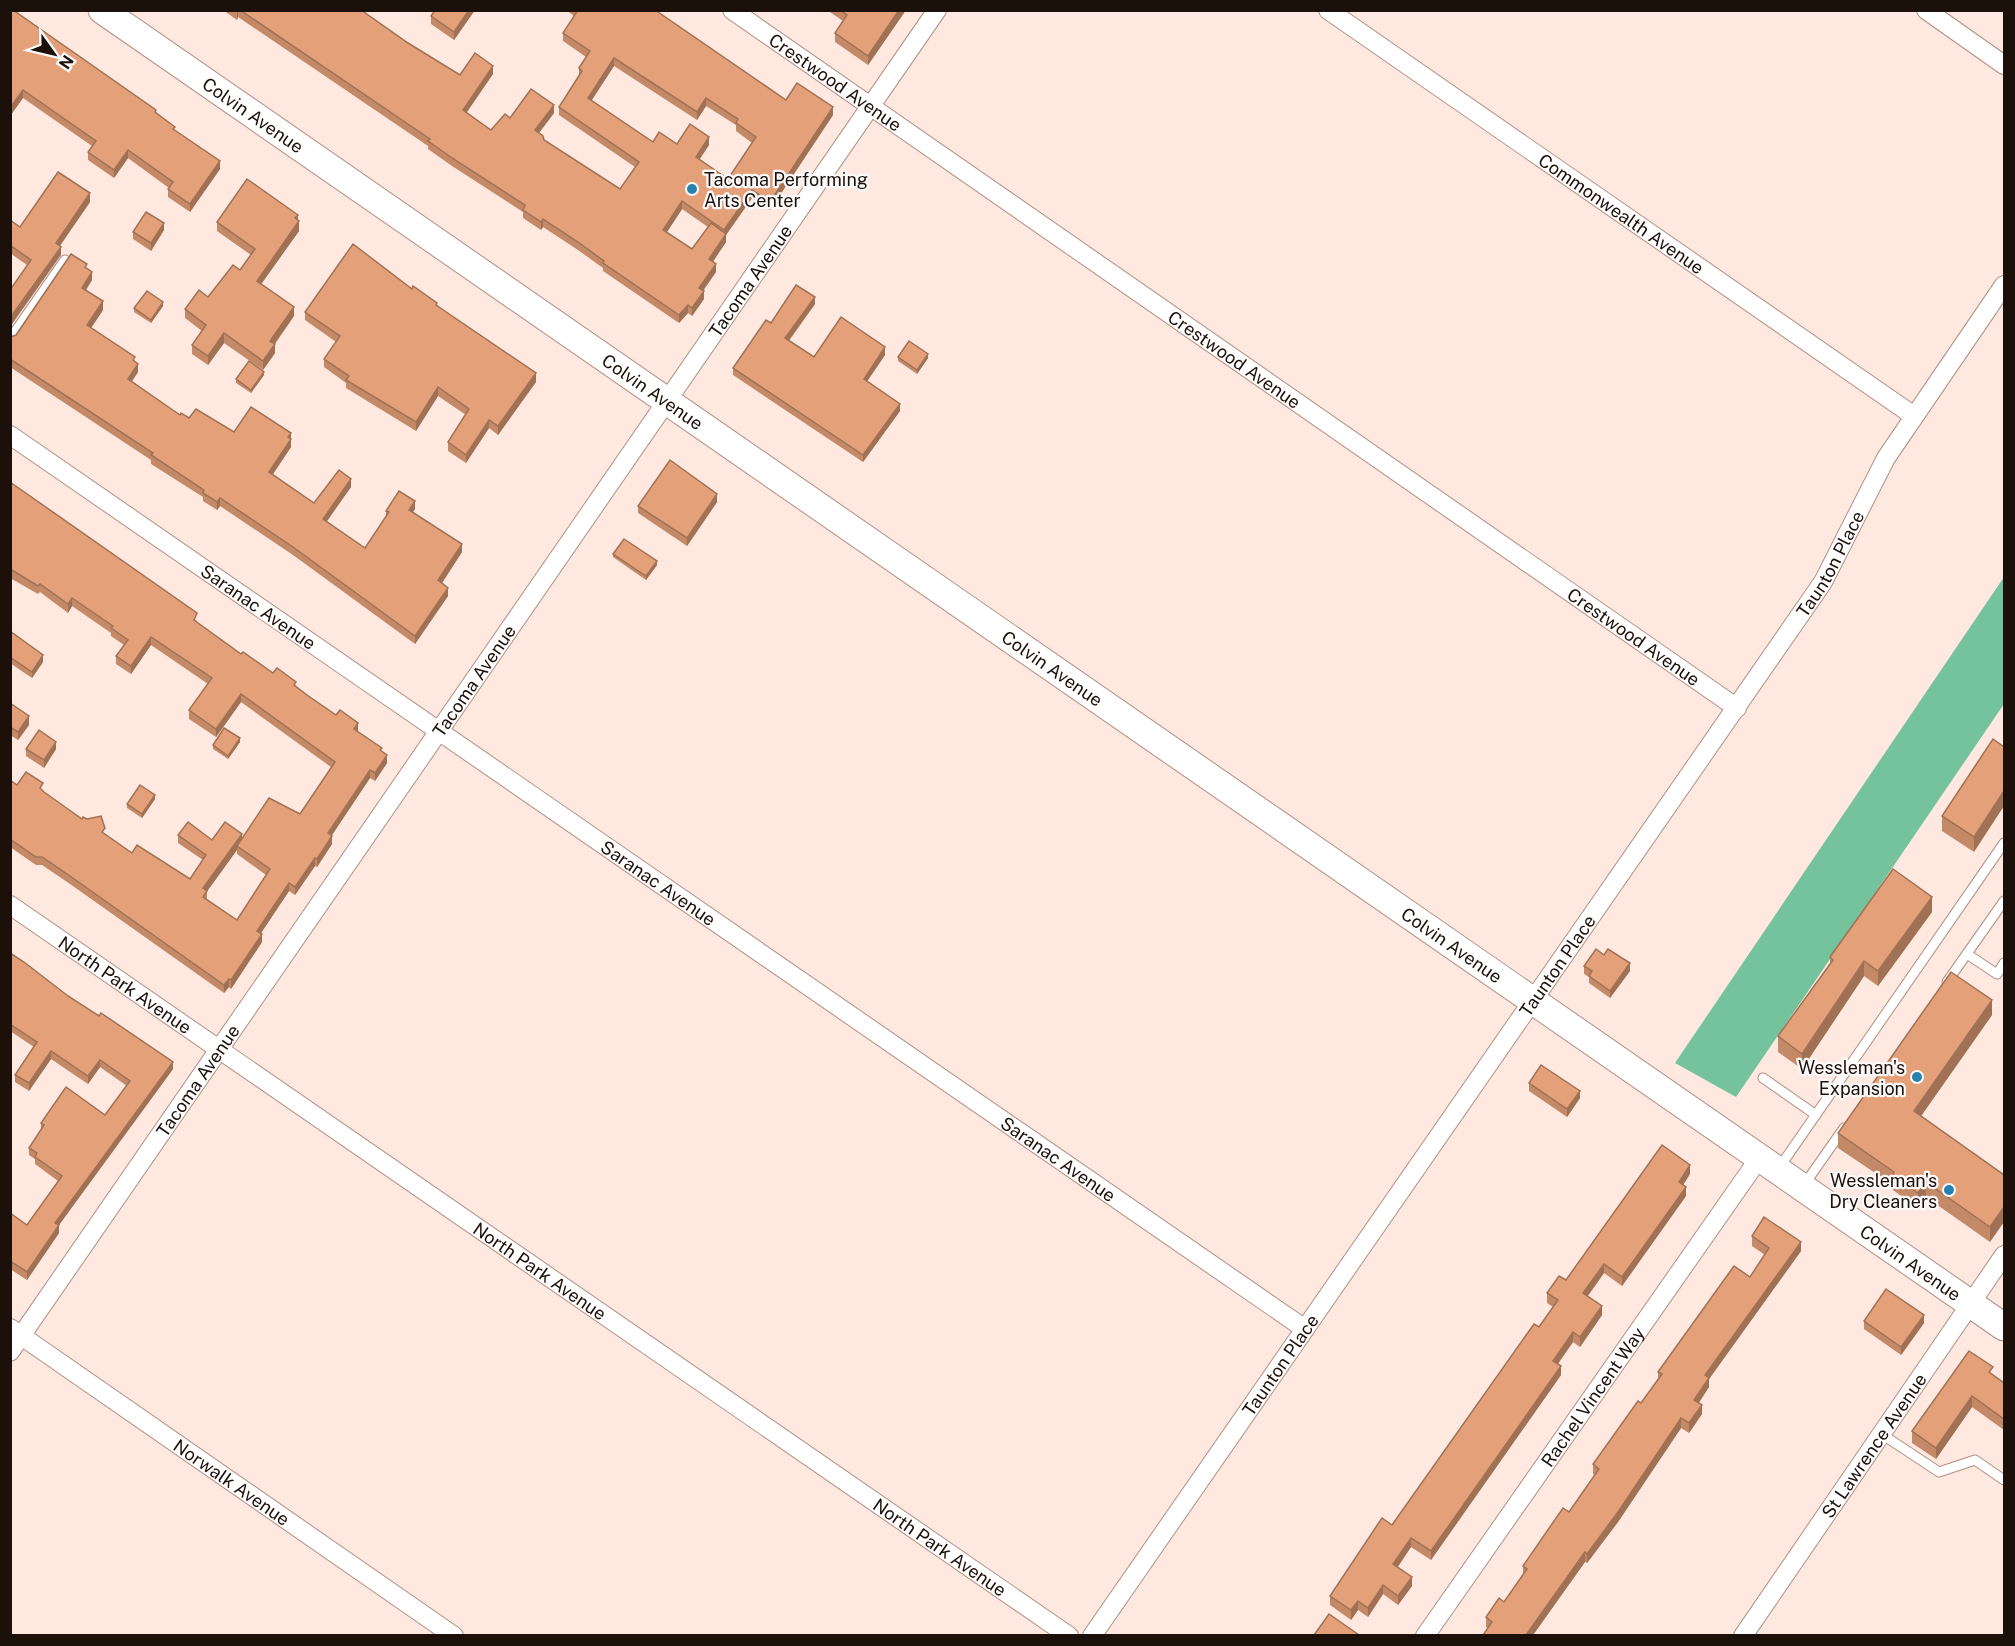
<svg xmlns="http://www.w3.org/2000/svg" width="2015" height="1646" viewBox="0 0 2015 1646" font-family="'Public Sans',sans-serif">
	<rect width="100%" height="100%" fill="#fee8df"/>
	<polygon fill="#74c39d" points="2004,577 2004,704 1736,1097 1675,1063"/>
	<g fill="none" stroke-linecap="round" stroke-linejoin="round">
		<defs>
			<g id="lane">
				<polyline points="10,339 65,260"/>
				<polyline points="1967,954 1997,974 2004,963"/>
				<polyline points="1947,982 2004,901"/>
				<polyline points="1763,1078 1816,1115"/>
				<polyline points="1779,1168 2004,843"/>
				<polyline points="1804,1185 1844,1128"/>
				<polyline points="1880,1433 1939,1472 1975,1460 2004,1480"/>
			</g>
			<g id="street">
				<path id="s1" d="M732 10 1737 708"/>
				<path id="s2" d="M1328 10 1914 416"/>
				<polyline points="1926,10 2004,65"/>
				<path id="s3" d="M10 435 1305 1329"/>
				<path id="s4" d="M10 905 1069 1636"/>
				<path id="s5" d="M10 1328 454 1636"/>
				<path id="s6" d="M10 1352 937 10"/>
				<path id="s7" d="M1092 1636 1823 582 1886 458 2004 285"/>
				<path id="s8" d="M1425 1636 1760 1157"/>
				<path id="s9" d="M1743 1636 2004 1255"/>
			</g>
			<g id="secondary">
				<path id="s10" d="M102 10 2004 1327"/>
			</g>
		</defs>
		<use href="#lane" stroke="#b29082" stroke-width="11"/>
		<use href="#street" stroke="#b29082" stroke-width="20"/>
		<use href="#secondary" stroke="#b29082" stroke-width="29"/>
		<use href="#lane" stroke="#fff" stroke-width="9"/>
		<use href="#street" stroke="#fff" stroke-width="18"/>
		<use href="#secondary" stroke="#fff" stroke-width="27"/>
	</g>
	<g fill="#c48a68" fill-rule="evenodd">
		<polygon points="10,10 156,114 220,169 190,212 168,197 168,189 169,188 128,158 114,178 88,160 88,152 92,146 23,98 10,116"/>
		<path d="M223 10H361L408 43 460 75 493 74 466 112 491 130 510 118 554 113 539 133 544 140 620 189 635 167 559 115V107L579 76V68L586 57 563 41V33L574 16 566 10H655L786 100 833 115 770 210 752 198 726 235V242L713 262 716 272 703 291 704 299 692 316 688 313 679 323 603 271V268L578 250 543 227 541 230 523 218V212L452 166 428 149V146L238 17 237 20ZM614 66 697 120 706 106 736 125V131L752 143 728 179 699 159 709 145 677 144 653 142 591 101ZM682 209 708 227 692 249 667 232Z"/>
		<polygon points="435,10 475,10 454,40 431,24 431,16"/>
		<polygon points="827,10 906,10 868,65 835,42 835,33 843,21"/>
		<polygon points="90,202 60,246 61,255 27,265 10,253 10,220 20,227"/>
		<polygon points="298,220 299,231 261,284 294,316 275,344 275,353 263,370 224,343 208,365 192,354 192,345 202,331 185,318 185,309 208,297 240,270 251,255 217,231 217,222"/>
		<polygon points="164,230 151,251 133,239 133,232"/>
		<polygon points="87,269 92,280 86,290 103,310 91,328 135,362 138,372 132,381 180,415 189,418 234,432 291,433 291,447 273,474 314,503 351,487 326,521 365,548 386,516 386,511 415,509 412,513 462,552 442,583 448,596 415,644 293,555 220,506 217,510 203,501 203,497 151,464 151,460 10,367 10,337 16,335"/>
		<polygon points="412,289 437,305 536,382 498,435 489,428 466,463 448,451 448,442 466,415 438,396 416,431 346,388 346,383 324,367 324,359 336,342 305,320 305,312"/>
		<polygon points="815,304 789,341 814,357 885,355 867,381 900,411 863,462 733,375 733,368 771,323"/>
		<polygon points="163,306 151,323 134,312 134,308"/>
		<polygon points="898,357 928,358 917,374 898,361"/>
		<polygon points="264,375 251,393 236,383 236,379"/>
		<path d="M10 482 197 621 196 622 241 654 296 686 307 695 358 731V732L382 751 387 763 375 781 370 778 332 835V844L317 867 315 866 295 895 289 891 261 933 262 942 231 989 229 987 224 993 70 884 42 865H36L10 847V780L17 785 43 792 82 819 132 853 190 879 203 860 178 843V835L212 840 242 838 300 814 331 767 241 702 216 737 189 719V710L208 684 151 645 131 674 116 664V656L124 645 111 636V633L72 606 68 613 40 592 38 594 10 578ZM237 850V854L266 875 237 920 207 899V891Z"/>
		<polygon points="717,502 687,546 638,513 638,506"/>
		<polygon points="613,554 657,565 646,580 613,557"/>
		<polygon points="10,631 43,662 32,678 10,663"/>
		<polygon points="10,703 29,725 18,740 10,735"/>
		<polygon points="1993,739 1974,852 1942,831 1942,816"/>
		<polygon points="240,742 228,759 213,749 213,745"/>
		<polygon points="26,749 56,749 44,768 26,756"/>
		<polygon points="155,799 142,818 127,808 127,804"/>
		<polygon points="1932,912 1878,986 1864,976 1802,1069 1778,1052 1778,1036 1830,964 1830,957"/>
		<polygon points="10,953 68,996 173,1069 59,1225 59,1233 27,1280 10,1269 10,1213 27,1225 58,1181 35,1164 35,1159 29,1155 29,1148 41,1129 41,1123 105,1115 127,1086 100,1067 88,1084 51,1059 29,1091 15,1082 15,1075 34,1047 10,1031"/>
		<polygon points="1604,955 1630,971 1610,998 1589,983 1589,977 1584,974 1584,966"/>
		<polygon points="1992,1015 1921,1116 2004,1175 1990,1242 1926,1197 1918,1208 1893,1190 1893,1185 1838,1148 1838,1133"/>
		<polygon points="1529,1083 1580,1098 1567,1117 1529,1091"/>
		<polygon points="1690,1174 1683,1185 1686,1196 1622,1286 1604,1273 1588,1296 1602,1315 1580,1347 1573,1342 1558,1364 1561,1375 1431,1560 1411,1547 1398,1567 1412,1586 1398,1605 1383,1594 1368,1617 1358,1610 1351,1620 1330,1605 1330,1596 1392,1525 1553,1307 1547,1303 1547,1293 1566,1280"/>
		<polygon points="1752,1236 1801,1251 1709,1379 1709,1387 1699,1403 1702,1414 1689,1433 1681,1428 1618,1522 1587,1563 1585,1562 1533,1635 1483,1635 1488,1628 1486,1627 1486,1617 1504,1602 1523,1574 1523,1566 1569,1512 1595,1475 1593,1474 1593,1464 1641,1403 1658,1380 1658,1372 1750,1277 1765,1255 1752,1246"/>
		<polygon points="1864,1321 1924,1323 1901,1355 1864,1329"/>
		<polygon points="1993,1375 2004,1383 2004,1430 1972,1407 1936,1459 1912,1443 1912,1431"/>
	</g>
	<g fill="#a07155">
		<polygon points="237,10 238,10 238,17 237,20"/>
		<polygon points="469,10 475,10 454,40 454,32"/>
		<polygon points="899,10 906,10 868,65 868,56"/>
		<polygon points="614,58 614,66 588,106 588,98"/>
		<polygon points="493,66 493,74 463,118 463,110"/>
		<polygon points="23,90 23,98 10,116 10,108"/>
		<polygon points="706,98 706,106 697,120 697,112"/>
		<polygon points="554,105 554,113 535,138 535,130"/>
		<polygon points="833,107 833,115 770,210 770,202"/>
		<polygon points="709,137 709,145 696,165 696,157"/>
		<polygon points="128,150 128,158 114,178 114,170"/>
		<polygon points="220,161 220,169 190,212 190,204"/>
		<polygon points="752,190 752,198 726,235 726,242 709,267 709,259 724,238 724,230"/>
		<polygon points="90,193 90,202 56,251 56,243"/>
		<polygon points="682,201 682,209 663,238 663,230"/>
		<polygon points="298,215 298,223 299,221 299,231 257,290 257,281"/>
		<polygon points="543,219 543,227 541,230 541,222"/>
		<polygon points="164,223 164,230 151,251 151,243"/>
		<polygon points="61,247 61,255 10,327 10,318"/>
		<polygon points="716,264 716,272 699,296 699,288"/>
		<polygon points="92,272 92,280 82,296 82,288"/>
		<polygon points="704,291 704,299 692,316 692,308"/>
		<polygon points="815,297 815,304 785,345 785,338"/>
		<polygon points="103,301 103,310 87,334 87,325"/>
		<polygon points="163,302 163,306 151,323 151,320"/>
		<polygon points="688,305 688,313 679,323 679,315"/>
		<polygon points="294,307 294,316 270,350 270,341"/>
		<polygon points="224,333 224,343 208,365 208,356"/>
		<polygon points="275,344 275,353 263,370 263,361"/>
		<polygon points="885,347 885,355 864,386 864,379"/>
		<polygon points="928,354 928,358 917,374 917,370"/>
		<polygon points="138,364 138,372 128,387 128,379"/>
		<polygon points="264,372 264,375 251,393 251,390"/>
		<polygon points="536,373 536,382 498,435 498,426"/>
		<polygon points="438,387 438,396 416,431 416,422"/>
		<polygon points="900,404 900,411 863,462 863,455"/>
		<polygon points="489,420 489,428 466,463 466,455"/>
		<polygon points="291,433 291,447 269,480 269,472"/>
		<polygon points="351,479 351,487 323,527 323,519"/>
		<polygon points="717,494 717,502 687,546 687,538"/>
		<polygon points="220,498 220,506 217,510 217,502"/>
		<polygon points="415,501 415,509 409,518 409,510"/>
		<polygon points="462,544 462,552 438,589 438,580"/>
		<polygon points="657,561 657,565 646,580 646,576"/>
		<polygon points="448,588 448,596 415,644 415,636"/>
		<polygon points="72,598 72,606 68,613 68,604"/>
		<polygon points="151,637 151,645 131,674 131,666"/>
		<polygon points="43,655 43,662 32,678 32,672"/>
		<polygon points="241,694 241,702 216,737 216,729"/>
		<polygon points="29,716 29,725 18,740 18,732"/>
		<polygon points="358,723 358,731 354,738 354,729"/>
		<polygon points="240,738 240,742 228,759 228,756"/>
		<polygon points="56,742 56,749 44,768 44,760"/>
		<polygon points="387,755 387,763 375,781 375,773"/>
		<polygon points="370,770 370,778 328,841 328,833"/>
		<polygon points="2004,791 2004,806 1974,852 1974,837"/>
		<polygon points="155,795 155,799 142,818 142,814"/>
		<polygon points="242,834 242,843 237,846 237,850 203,897 203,888"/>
		<polygon points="332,836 332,844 317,867 317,859"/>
		<polygon points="315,858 315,866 295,895 295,887"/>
		<polygon points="289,883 289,891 257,939 257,931"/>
		<polygon points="1932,897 1932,912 1878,986 1878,971"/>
		<polygon points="262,934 262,942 231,989 231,980"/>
		<polygon points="1864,961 1864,976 1802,1069 1802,1054"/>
		<polygon points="1630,963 1630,971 1610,998 1610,991"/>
		<polygon points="229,979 229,987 224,993 224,985"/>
		<polygon points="1992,1000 1992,1015 1914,1126 1914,1111"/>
		<polygon points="51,1051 51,1059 29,1091 29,1083"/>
		<polygon points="100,1060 100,1067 88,1084 88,1076"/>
		<polygon points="173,1062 173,1069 59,1225 59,1233 27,1280 27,1272 55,1223"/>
		<polygon points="1580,1091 1580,1098 1567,1117 1567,1109"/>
		<polygon points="1690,1165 1690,1174 1679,1191 1679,1182"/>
		<polygon points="1926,1182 1926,1197 1918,1208 1918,1193"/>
		<polygon points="1686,1187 1686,1196 1622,1286 1622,1277"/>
		<polygon points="2004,1207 2004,1222 1990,1242 1990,1227"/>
		<polygon points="1801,1242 1801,1251 1709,1379 1709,1387 1694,1409 1694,1400 1705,1375"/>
		<polygon points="1604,1264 1604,1273 1583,1302 1583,1293"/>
		<polygon points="1602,1306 1602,1315 1580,1347 1580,1337"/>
		<polygon points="1924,1315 1924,1323 1901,1355 1901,1347"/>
		<polygon points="1573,1332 1573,1342 1553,1370 1553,1361"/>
		<polygon points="1561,1366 1561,1375 1431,1560 1431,1551"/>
		<polygon points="1972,1396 1972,1407 1936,1459 1936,1448"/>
		<polygon points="1702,1405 1702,1414 1689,1433 1689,1423"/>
		<polygon points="1681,1418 1681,1428 1618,1522 1587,1563 1587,1554"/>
		<polygon points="1411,1538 1411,1547 1393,1573 1393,1564"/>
		<polygon points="1585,1552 1585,1562 1533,1635 1526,1635"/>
		<polygon points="1412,1577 1412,1586 1398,1605 1398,1596"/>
		<polygon points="1383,1585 1383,1594 1368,1617 1368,1608"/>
		<polygon points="1358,1601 1358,1610 1351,1620 1351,1610"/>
	</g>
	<g fill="#e4a179" stroke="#a07155" stroke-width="1.5" fill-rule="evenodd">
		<polygon points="10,10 13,10 156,110 155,112 175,127 173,129 220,161 190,204 168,189 173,182 128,150 114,170 88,152 96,141 23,90 10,108"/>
		<path d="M240 10H361L408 43 460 75 475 53 493 66 463 110 491 130 505 114 510 118 531 89 554 105 535 130 543 136 544 140 620 189 639 162 559 107 582 71 579 68 590 51 563 33 578 10H655L786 100 797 83 833 107 770 202 752 190 724 230 682 201 663 230 692 249 711 223 726 234 709 259 716 264 699 288 704 291 692 308 688 305 679 315 603 263 604 261 578 242 543 219 541 222 523 210 525 205 452 158 428 141 430 139ZM614 58 697 112 706 98 738 119 736 123 756 137 728 179 696 157 709 137 690 124 677 144 659 132 653 142 588 98Z"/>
		<polygon points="435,10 469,10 454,32 431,16"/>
		<polygon points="840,10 899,10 868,56 835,33 847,15"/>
		<polygon points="58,172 90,193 56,243 61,247 10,318 10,290 31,260 10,245 10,220 20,227"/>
		<polygon points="247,179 298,215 295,218 299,221 257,281 294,307 270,341 275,344 263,361 224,333 208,356 192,345 206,325 185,309 199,290 208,297 233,265 240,270 255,249 217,222"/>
		<polygon points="146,212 164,223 151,243 133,232"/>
		<polygon points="353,244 412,289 413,286 437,303 436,305 536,373 498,426 489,420 466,455 448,442 469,409 438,387 416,422 346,380 349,376 324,359 340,336 305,312"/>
		<polygon points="71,254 87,264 85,267 92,272 82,288 103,301 87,325 135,357 133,360 138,364 128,379 180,415 181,413 189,418 196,409 234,432 251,407 291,433 288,437 291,439 269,472 314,503 339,470 351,479 323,519 365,548 389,512 386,511 399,491 415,501 409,510 462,544 438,580 448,588 415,636 293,547 220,498 217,502 203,493 204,490 151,455 153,453 10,359 10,337 16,335"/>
		<polygon points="796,285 815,297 785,338 814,357 841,317 885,347 864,379 900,404 863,455 733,368 766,320 771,323"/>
		<polygon points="147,291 163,302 151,320 134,308"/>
		<polygon points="909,341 928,354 917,370 898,357"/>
		<polygon points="249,361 264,372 251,390 236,379"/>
		<polygon points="670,460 717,494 687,538 638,506"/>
		<polygon points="10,482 197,613 194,620 241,654 243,652 273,673 277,668 296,682 294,685 307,695 336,715 340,710 358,723 354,729 382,748 380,750 387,755 375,773 370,770 328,833 332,836 317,859 315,858 295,887 289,883 257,931 262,934 231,980 229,979 224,985 70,876 42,857 36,857 10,839 10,780 17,785 26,772 43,783 40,788 44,792 82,819 83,817 87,819 101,816 105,828 102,832 132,853 137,845 190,879 206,855 178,835 188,822 212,840 225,822 242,834 203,888 207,891 203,897 237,920 270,869 237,846 269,798 300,814 335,762 241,694 216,729 189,710 212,678 151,637 131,666 116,656 128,640 111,628 113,626 72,598 68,604 40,584 38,586 10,569"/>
		<polygon points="624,539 657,561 646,576 613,554"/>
		<polygon points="10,631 43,655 32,672 10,657"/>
		<polygon points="10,703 29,716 18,732 10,727"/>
		<polygon points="224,728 240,738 228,756 213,745"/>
		<polygon points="39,730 56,742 44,760 26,749"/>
		<polygon points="1993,739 2003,746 2004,745 2004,791 1974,837 1942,816"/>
		<polygon points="140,785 155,795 142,814 127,804"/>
		<polygon points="1893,869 1932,897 1878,971 1864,961 1802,1054 1778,1036 1833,960 1830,957"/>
		<polygon points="1596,949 1604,955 1608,949 1630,963 1610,991 1589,976 1592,971 1584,966"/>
		<polygon points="10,953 24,962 68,996 99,1016 101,1013 173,1062 55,1223 59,1225 27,1272 10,1261 10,1213 27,1225 62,1176 35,1157 37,1153 29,1148 44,1125 41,1123 66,1087 105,1115 130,1081 100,1060 88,1076 51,1051 29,1083 15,1075 37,1042 10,1024"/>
		<polygon points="1951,972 1992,1000 1914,1111 2004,1175 2004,1207 1990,1227 1926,1182 1918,1193 1893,1175 1894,1172 1838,1133"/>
		<polygon points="1541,1065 1580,1091 1567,1109 1529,1083"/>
		<polygon points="1662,1145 1690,1165 1679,1182 1686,1187 1622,1277 1604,1264 1583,1293 1602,1306 1580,1337 1573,1332 1553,1361 1561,1366 1431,1551 1411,1538 1393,1564 1412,1577 1398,1596 1383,1585 1368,1608 1358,1601 1351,1610 1330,1596 1382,1518 1392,1525 1534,1324 1539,1327 1558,1300 1547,1293 1559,1276 1566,1280"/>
		<polygon points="1764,1217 1801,1242 1705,1375 1709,1378 1694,1400 1702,1405 1689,1423 1681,1418 1618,1512 1587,1554 1585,1552 1526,1635 1483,1635 1492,1622 1486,1617 1499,1598 1504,1602 1527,1569 1523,1566 1563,1508 1569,1512 1599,1469 1593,1464 1638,1401 1641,1403 1662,1374 1658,1372 1734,1266 1750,1277 1769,1248 1752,1236"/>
		<polygon points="1886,1289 1924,1315 1901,1347 1864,1321"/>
		<polygon points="1969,1351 1993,1367 1989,1372 2004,1383 2004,1419 1972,1396 1936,1448 1912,1431"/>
		<polygon points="1329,1614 1359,1635 1314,1635"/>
	</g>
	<g fill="#2882b0" stroke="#fafafa" stroke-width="2">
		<circle cx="692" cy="189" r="6"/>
		<circle cx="1917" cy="1077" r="6"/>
		<circle cx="1949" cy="1190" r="6"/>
	</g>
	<g text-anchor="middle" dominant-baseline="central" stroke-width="4.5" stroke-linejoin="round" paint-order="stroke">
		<g font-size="18" fill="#1c100b" stroke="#fafafa">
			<text stroke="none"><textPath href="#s1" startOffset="126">Crestwood Avenue</textPath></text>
			<text stroke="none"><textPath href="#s10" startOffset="184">Colvin Avenue</textPath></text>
			<text stroke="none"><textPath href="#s2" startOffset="357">Commonwealth Avenue</textPath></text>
			<text stroke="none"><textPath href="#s6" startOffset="1302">Tacoma Avenue</textPath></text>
			<text stroke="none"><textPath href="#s1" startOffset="612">Crestwood Avenue</textPath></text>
			<text stroke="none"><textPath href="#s10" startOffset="670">Colvin Avenue</textPath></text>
			<text stroke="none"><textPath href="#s7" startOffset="1302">Taunton Place</textPath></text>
			<text stroke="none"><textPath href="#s3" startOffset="302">Saranac Avenue</textPath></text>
			<text stroke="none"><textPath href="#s1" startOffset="1098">Crestwood Avenue</textPath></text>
			<text stroke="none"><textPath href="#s10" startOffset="1156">Colvin Avenue</textPath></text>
			<text stroke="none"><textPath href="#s6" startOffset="816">Tacoma Avenue</textPath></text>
			<text stroke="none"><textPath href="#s3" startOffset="788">Saranac Avenue</textPath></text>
			<text stroke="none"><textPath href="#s10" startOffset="1642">Colvin Avenue</textPath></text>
			<text stroke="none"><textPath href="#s7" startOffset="816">Taunton Place</textPath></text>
			<text stroke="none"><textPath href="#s4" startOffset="140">North Park Avenue</textPath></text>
			<text stroke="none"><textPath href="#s6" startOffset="330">Tacoma Avenue</textPath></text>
			<text stroke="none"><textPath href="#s3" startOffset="1274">Saranac Avenue</textPath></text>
			<text stroke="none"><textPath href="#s10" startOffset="2200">Colvin Avenue</textPath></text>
			<text stroke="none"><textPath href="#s4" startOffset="644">North Park Avenue</textPath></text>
			<text stroke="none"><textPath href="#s7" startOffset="330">Taunton Place</textPath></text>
			<text stroke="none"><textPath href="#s8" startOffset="292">Rachel Vincent Way</textPath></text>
			<text stroke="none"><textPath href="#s9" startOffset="231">St Lawrence Avenue</textPath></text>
			<text stroke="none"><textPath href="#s5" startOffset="270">Norwalk Avenue</textPath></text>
			<text stroke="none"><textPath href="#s4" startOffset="1130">North Park Avenue</textPath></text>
		</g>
		<g font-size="18" fill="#1c100b" stroke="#fafafa" text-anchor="end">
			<text x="704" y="179" text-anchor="start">Tacoma Performing<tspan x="704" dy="21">Arts Center</tspan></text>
			<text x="1905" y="1067">Wessleman's<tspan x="1905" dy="21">Expansion</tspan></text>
			<text x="1937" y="1180">Wessleman's<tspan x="1937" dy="21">Dry Cleaners</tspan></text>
		</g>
	</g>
	<rect width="2015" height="1646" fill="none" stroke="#1c100b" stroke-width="24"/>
	<g transform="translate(54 54) rotate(124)" stroke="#fafafa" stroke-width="4.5" paint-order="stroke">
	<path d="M0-4.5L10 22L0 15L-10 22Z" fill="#1c100b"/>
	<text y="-9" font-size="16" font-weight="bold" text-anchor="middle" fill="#1c100b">N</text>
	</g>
</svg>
